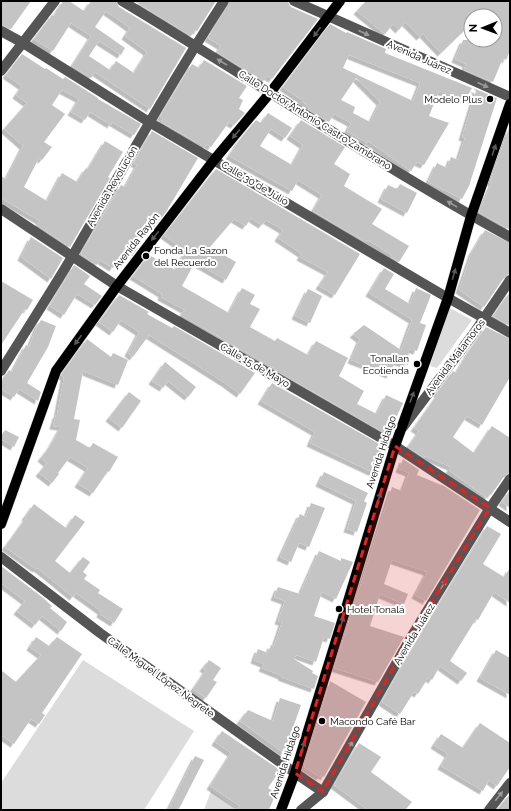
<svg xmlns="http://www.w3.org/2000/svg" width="511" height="811" viewBox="0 0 511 811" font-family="Raleway,sans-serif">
	<defs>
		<filter id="shadow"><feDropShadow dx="-3.5" dy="3.5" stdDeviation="0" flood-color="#0004"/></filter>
	</defs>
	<rect width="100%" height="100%" fill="#fff"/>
	<g fill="#dcdcdc">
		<polygon points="448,307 472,320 437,368 430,366"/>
		<polygon points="83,660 194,731 144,810 1,810 1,783"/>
		<polygon points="211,791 235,808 234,810 204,810"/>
	</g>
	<g fill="#c4c4c4" fill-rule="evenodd" filter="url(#shadow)">
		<polygon points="1,1 31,1 11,29 1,25"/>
		<path d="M63 1H69L84 11 91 1H116L119 7 186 48 150 109 95 72 91 78 72 66 91 36 71 23 53 51 34 39 52 15 54 16ZM106 11 130 28 125 36 147 52 134 73 116 61 110 70 89 56 99 41 121 55 125 48 95 27Z"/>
		<polygon points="134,1 216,1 197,31 195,30 191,36"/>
		<polygon points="230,1 288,1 289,4 291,7 318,19 272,79 267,76 264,81 217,52 221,46 208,38"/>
		<polygon points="366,1 510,1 510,51 506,60 503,58 493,82 464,70 466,64 455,59 463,40 495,40 495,16 471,16 471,24 441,53 423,34 420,37 405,22 399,30 393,24 385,34 357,11"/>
		<path d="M330 24 346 33 347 32 386 49 385 53 472 88 465 100 439 91 429 116 449 123 424 165 417 162 411 171 368 141 367 143 347 131 351 123 334 114 329 122 308 109 309 107 302 101V100L283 87ZM349 55 420 83 413 101 343 68ZM356 78 380 102 370 122 353 113 355 107 341 100Z"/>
		<polygon points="22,54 45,69 46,68 63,79 65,77 98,98 98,99 141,124 134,135 112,122 111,125 90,112 85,120 71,112 79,99 62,90 52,105 65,114 44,142 52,147 42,160 39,158 24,187 47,201 62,173 77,182 86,168 88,169 105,141 123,152 108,177 110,178 70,247 37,225 40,221 1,198 1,176 6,179 23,146 4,129 27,103 16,95 22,86 6,75"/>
		<polygon points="204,60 247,86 239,98 243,100 239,109 245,113 234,125 229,122 211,147 207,144 205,147 161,122 163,118 160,117 192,64 199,68"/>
		<polygon points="473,88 497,98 469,186 462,199 428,182 437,163 447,168 451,157 458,160 465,138 462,137 476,91"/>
		<polygon points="268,113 292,128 285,138 271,129 260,146 292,165 303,145 290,136 301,120 345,147 334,164 350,174 344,186 382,209 372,224 409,246 399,262 391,257 392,255 368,240 366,242 313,211 322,195 298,180 292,191 229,156 238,142 256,120 261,123"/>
		<polygon points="510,125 510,230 479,212 492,183 490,182"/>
		<polygon points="152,131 198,158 166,212 154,227 149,223 137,239 141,242 136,247 138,248 132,256 124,250 113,268 100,260 97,265 81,254 121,185 125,187 137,165 134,163"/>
		<polygon points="216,169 360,254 335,295 319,286 328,272 300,257 302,254 278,238 283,230 266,220 262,225 251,218 246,226 234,219 210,247 236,262 226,280 195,262 182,286 229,313 242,288 255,295 250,304 260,309 250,327 275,341 277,338 308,355 316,341 348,358 339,376 364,391 357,404 377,414 386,395 403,403 388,435 279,372 279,371 181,315 185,310 161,297 162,294 133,276 149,255 175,270 186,251 164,235"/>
		<polygon points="400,184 417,193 407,213 381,199 388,185 397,189"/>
		<polygon points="485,230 510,243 510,274 505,276 484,307 459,290 472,252"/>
		<polygon points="31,237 63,258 51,279 21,257"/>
		<polygon points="74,265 90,276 84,284 102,296 95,305 77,294 64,315 50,306"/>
		<polygon points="384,268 394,274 385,289 410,304 416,288 431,295 420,323 426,325 417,351 409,349 408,365 395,361 390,375 351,360 360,339 353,334 364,325 401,350 412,320 414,321 369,293"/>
		<polygon points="1,281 33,300 27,310 25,309 1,345"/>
		<polygon points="308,289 322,296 310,323 295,316"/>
		<polygon points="510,292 510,326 493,316"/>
		<polygon points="119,295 149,312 147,314 172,328 174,326 255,373 240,394 225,383 149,335 133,357 128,353 139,332 121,320 113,332 99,322"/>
		<polygon points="41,320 56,326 48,347 27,383 41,392 38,401 19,389 14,397 1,389 1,383 9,370 12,372 26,345 29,347 37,326"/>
		<polygon points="486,327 510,339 510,377 482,425 467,416 453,437 474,453 492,426 510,438 510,473 505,475 491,495 490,494 487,498 449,470 451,467 425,456 424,458 408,447 419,431 414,428 438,394 437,393 453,371 456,373 469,351"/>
		<polygon points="87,339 111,357 113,353 128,360 118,385 83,371 74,419 80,420 76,440 90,448 93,443 118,457 109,472 108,471 93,493 78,484 88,468 70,457 58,473 59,474 52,483 39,473 47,463 41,458 51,445 61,427 53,426 56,415 57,415 64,377 61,375"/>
		<polygon points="165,362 196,387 188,397 168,381 163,388 152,381"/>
		<polygon points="272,383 383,446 382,448 386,450 376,474 310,443 315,432 261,401"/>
		<polygon points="129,392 141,401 122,428 109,418"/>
		<polygon points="5,430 19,437 14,447 1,439 1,436"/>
		<polygon points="403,459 419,470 417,475 444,486 480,510 426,601 415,595 427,572 392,560 384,584 408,594 404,604 380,594 370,626 404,637 378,682 334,668 392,487 402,491 409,473 399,469"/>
		<polygon points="324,472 368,493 364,501 367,503 357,532 347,529 356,501 319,483"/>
		<polygon points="510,490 510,508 502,502"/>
		<polygon points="311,503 325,508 309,547 299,543 291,562 280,557 300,514 306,517"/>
		<polygon points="34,504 66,528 75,515 85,522 55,561 70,573 83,557 90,562 83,572 87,575 84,579 100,590 98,593 123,609 114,623 100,614 101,611 76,593 73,597 46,575 37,568 36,569 5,547 26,518 25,517"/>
		<polygon points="487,526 501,534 483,564 504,577 510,568 510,603 494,592 478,620 476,619 450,661 467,673 461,681 440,666 432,680 428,678 418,694 414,692 400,714 382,702 419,637"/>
		<polygon points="319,551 341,561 341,558 353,562 336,599 322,592 314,616 335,623 330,639 324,637 316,662 296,655 294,659 313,671 312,673 318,676 314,689 281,677 282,676 262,668 264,664 254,660 258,649 268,653 271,645 274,646 282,622 278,621 285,601 274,597 278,587 300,594"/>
		<polygon points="1,566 42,597 52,606 50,608 67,622 61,631 42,616 35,625 17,611 25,601 1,583"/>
		<polygon points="36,637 49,646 57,637 82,654 42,713 45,715 39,724 31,719 14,744 1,735 1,670 16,682 41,655 30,647"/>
		<polygon points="496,650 510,658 510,695 480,678"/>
		<polygon points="209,660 221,668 213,680 217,682 206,698 193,689 206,670 203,668"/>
		<polygon points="330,681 366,702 324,777 321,775 320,777 304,767"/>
		<polygon points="280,698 301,705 284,753 240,721 248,710 273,721"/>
		<polygon points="480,723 510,743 510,767 497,786 489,780 483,791 441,766 448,754 434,745 441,734 463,748"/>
		<polygon points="222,731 280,770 268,788 276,793 269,810 237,810 240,806 210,786 231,753 215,742"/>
		<polygon points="359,743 381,757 371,772 412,802 405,810 368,810 334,785"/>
		<polygon points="195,756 204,760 181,805 178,810 168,810"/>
		<polygon points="510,794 510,810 497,810"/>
	</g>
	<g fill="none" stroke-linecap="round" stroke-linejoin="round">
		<defs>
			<g id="major">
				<polyline points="1,524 56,371 117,286 214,160 270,93 340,1"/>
				<polyline points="281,810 295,773 346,608 395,446 448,298 471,216 510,104"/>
			</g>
		</defs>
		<use href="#major" stroke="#dbdbdb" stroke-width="11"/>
		<g stroke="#555" stroke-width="10">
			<path d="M122 1C252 79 377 164 510 237"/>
			<polyline points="294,1 510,97"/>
			<polyline points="1,31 23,43 149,122 448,298 510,333"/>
			<polyline points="1,71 55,1"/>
			<polyline points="1,209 117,286 395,446 510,522"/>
			<path d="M1 371C25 332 50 294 73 255 122 170 170 84 224 1"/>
			<polyline points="403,427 474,333 510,280"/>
			<polyline points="1,557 100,633 295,773 323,792"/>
			<polyline points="301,810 323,792 413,634 490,508 510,479"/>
			<polyline points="489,810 510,783"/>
		</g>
		<use href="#major" stroke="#000" stroke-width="10"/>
	</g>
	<defs><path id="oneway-solid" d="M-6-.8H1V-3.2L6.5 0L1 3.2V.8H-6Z"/></defs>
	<g fill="#595959">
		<use href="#oneway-solid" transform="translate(317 32) rotate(127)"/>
		<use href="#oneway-solid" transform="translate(236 134) rotate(130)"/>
		<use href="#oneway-solid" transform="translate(494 150) rotate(-71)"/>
		<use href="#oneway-solid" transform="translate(155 236) rotate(128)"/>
		<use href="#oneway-solid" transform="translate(454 274) rotate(-74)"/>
		<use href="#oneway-solid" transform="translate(78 340) rotate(126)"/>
		<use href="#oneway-solid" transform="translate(412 397) rotate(-70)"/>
		<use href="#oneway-solid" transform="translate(379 498) rotate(-73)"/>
		<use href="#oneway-solid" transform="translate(342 622) rotate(-73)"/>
		<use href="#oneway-solid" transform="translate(303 747) rotate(-73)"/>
	</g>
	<g fill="#999">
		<use href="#oneway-solid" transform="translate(364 33) rotate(24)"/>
		<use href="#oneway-solid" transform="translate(222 62) rotate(-148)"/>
		<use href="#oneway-solid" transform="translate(483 85) rotate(24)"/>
		<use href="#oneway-solid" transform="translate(452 204) rotate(-149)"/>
		<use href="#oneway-solid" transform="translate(443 585) rotate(-60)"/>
		<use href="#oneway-solid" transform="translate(350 746) rotate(-60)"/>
		<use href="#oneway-solid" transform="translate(499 796) rotate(-52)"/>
	</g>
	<path fill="#d62828" fill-opacity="0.2" stroke="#d62828" stroke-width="3" stroke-dasharray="8 5" stroke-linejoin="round" d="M395 446 490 508 413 634 323 792 295 773Z"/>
	<g fill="#000" stroke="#fff" stroke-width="1.5">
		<circle cx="490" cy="99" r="4"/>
		<circle cx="146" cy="256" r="4"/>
		<circle cx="417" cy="364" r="4"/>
		<circle cx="339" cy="609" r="4"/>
		<circle cx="322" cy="721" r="4"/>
	</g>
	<g text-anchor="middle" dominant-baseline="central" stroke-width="4" stroke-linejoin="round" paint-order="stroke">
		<g font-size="10" fill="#000" stroke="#fff">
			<text transform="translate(419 57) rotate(24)">Avenida Juárez</text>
			<text transform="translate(315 120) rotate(32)">Calle Doctor Antonio Castro Zambrano</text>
			<text transform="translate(255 183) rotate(31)">Calle 30 de Julio</text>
			<text transform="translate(112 186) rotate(-60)">Avenida Revolución</text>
			<text transform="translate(136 241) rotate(-52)">Avenida Rayón</text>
			<text transform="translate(455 357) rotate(-53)">Avenida Matamoros</text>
			<text transform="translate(255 365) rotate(30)">Calle 15 de Mayo</text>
			<text transform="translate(381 452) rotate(-72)">Avenida Hidalgo</text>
			<text transform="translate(414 634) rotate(-59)">Avenida Juárez</text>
			<text transform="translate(161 677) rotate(36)">Calle Miguel López Negrete</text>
			<text transform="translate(285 762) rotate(-72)">Avenida Hidalgo</text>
		</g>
		<g font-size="10" fill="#000" stroke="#fff" text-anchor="start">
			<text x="482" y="99" text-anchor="end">Modelo Plus</text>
			<text x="154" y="250">Fonda La Sazon<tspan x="154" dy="12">del Recuerdo</tspan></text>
			<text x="409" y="358" text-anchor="end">Tonallan<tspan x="409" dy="12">Ecotienda</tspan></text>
			<text x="347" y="609">Hotel Tonalá</text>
			<text x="330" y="721">Macondo Café Bar</text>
		</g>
	</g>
	<rect width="511" height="811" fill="none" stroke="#000000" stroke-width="4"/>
	<g transform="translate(483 28) rotate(269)"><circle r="19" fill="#ffffff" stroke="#999999"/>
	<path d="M0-3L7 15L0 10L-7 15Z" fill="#000000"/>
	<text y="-6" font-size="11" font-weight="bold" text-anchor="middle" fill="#000000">N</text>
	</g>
</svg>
